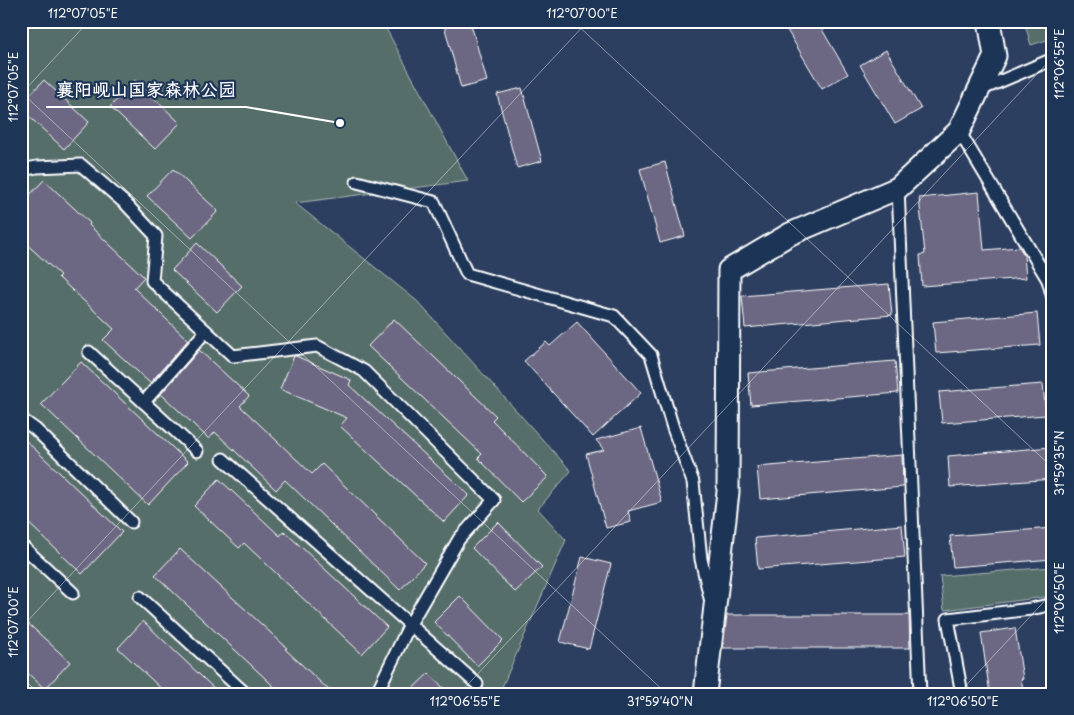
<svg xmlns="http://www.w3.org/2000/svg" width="1074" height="715" viewBox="0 0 1074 715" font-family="'Playpen Sans','LXGW WenKai TC',sans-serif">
	<rect width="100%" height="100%" fill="#2d3f60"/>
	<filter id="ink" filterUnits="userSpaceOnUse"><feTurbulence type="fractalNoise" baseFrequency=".02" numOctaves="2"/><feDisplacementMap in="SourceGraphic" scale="10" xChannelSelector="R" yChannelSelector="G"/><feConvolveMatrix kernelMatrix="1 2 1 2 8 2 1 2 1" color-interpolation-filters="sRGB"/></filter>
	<g filter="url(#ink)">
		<g fill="#566e6a" stroke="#aab6b4">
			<polygon points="21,21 382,21 468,181 295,203 417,301 571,471 538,509 566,540 499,694 21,694"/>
			<polygon points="1024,21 1053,21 1053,38 1031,45"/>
			<polygon points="1053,567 1053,596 944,610 940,576"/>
		</g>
		<g fill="#6c6783" stroke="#fff">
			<polygon points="443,21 470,21 487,81 461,88"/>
			<polygon points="802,21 817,21 848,74 822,89 787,30"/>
			<polygon points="886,50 921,109 895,124 860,65"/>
			<polygon points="44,80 89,122 64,149 21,109 21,104"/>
			<polygon points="135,80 180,123 155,149 110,107"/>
			<polygon points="522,88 542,161 517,168 497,94"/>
			<polygon points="665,162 685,236 660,243 640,169"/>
			<polygon points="173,169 218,211 192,238 147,196"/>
			<polygon points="44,180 90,223 89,225 144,277 134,288 188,340 150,383 103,340 114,329 58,277 60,275 21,239 21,204"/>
			<polygon points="979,192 984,250 1019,247 1024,255 1026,278 922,286 920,255 925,254 919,198"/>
			<polygon points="197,243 242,286 217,312 172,270"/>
			<polygon points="889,284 892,315 745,328 742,296"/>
			<polygon points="1037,313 1040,345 936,353 933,322"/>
			<polygon points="394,319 496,416 492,420 548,477 521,502 478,458 482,454 368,346"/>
			<polygon points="577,322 641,393 593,437 524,361 546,342 550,346"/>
			<polygon points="199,350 249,396 240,406 312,474 322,464 425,563 400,590 285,480 276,490 215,432 209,439 161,394"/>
			<polygon points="294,356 296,356 351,380 349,385 469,495 444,522 340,426 347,418 280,389"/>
			<polygon points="895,361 898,393 751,405 748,373"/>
			<polygon points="81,362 188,462 148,505 41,404"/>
			<polygon points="1043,384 1046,415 942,423 939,392"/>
			<polygon points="641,428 662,502 628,511 631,522 606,528 586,454 604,450 596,440"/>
			<polygon points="21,436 122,532 82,574 21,516"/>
			<polygon points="1051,447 1053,479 950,487 948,456"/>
			<polygon points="902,455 903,487 760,499 757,467"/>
			<polygon points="219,479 280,536 284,531 387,627 362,654 244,543 239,548 194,506"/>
			<polygon points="498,522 542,567 515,592 472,548"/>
			<polygon points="902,525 905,557 758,569 755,538"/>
			<polygon points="1053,528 1053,559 953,567 950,536"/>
			<polygon points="180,549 287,648 285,649 333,694 282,694 155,575"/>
			<polygon points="582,557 611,564 589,649 560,642"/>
			<polygon points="460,596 503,640 477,666 434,622"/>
			<polygon points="727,615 909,615 910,648 723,648"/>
			<polygon points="21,617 70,662 45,689 21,667"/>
			<polygon points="143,621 201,676 220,694 167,694 118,648"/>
			<polygon points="1015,628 1023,679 1021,679 1024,694 990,694 981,633"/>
			<polygon points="429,673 449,694 407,694"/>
		</g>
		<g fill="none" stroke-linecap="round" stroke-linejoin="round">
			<defs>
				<g id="lane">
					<polyline points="980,90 1053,59"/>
					<polyline points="959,131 1048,280 1053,298"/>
					<polyline points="21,170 37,167 81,165 126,204 156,236 152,281 233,356 317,346 364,371 494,500 459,539 410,624 376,694"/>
					<polyline points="357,182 434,202 467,274 614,316 651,355 673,428 693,482 701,559 710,598"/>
					<polyline points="898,188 920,694"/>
					<polyline points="89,352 197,451"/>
					<polyline points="144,402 206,331"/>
					<polyline points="21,419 35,429 131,522"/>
					<polyline points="223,459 477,684"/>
					<polyline points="21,545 73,593"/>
					<polyline points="140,597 246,694"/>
					<polyline points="962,694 948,619 1031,609 1053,604"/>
				</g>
				<polyline id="street" points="705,694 728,492 729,270 790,234 898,188 959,131 995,56 989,21"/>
			</defs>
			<use href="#lane" stroke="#fff" stroke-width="15"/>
			<use href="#street" stroke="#fff" stroke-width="25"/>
			<use href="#lane" stroke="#1d3557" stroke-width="11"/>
			<use href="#street" stroke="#1d3557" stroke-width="21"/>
		</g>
	</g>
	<path fill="none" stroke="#fff" stroke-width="1" stroke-opacity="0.45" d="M573 21 1053 468M21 92 667 694M21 94 89 21M21 628 588 21M21 677 40 694M459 694 1053 57M958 694 1053 592"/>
	<path fill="none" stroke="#fff" stroke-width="2" d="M340 123L246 107H46"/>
	<circle fill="#fff" stroke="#1d3557" stroke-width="2" cx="340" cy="123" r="5"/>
	<g font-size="18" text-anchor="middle" font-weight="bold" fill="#fff" stroke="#1d3557" stroke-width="4.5" stroke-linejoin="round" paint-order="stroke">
		<text x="146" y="96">襄阳岘山国家森林公园</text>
	</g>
	<rect width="1074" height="715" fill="none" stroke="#1d3557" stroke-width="55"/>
	<rect x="28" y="28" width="1018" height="660" fill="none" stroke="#fff" stroke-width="2"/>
	<g font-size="12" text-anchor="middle" fill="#fff">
		<text x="83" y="18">112°07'05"E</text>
		<text x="582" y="18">112°07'00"E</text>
		<text transform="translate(1060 64) rotate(-90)" y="4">112°06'55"E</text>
		<text transform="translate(14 87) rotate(-90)" y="4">112°07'05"E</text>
		<text transform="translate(1060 463) rotate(-90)" y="4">31°59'35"N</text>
		<text transform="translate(1060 598) rotate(-90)" y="4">112°06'50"E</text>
		<text transform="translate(14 622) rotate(-90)" y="4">112°07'00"E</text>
		<text x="465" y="706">112°06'55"E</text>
		<text x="660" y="706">31°59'40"N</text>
		<text x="963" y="706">112°06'50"E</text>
	</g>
</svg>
